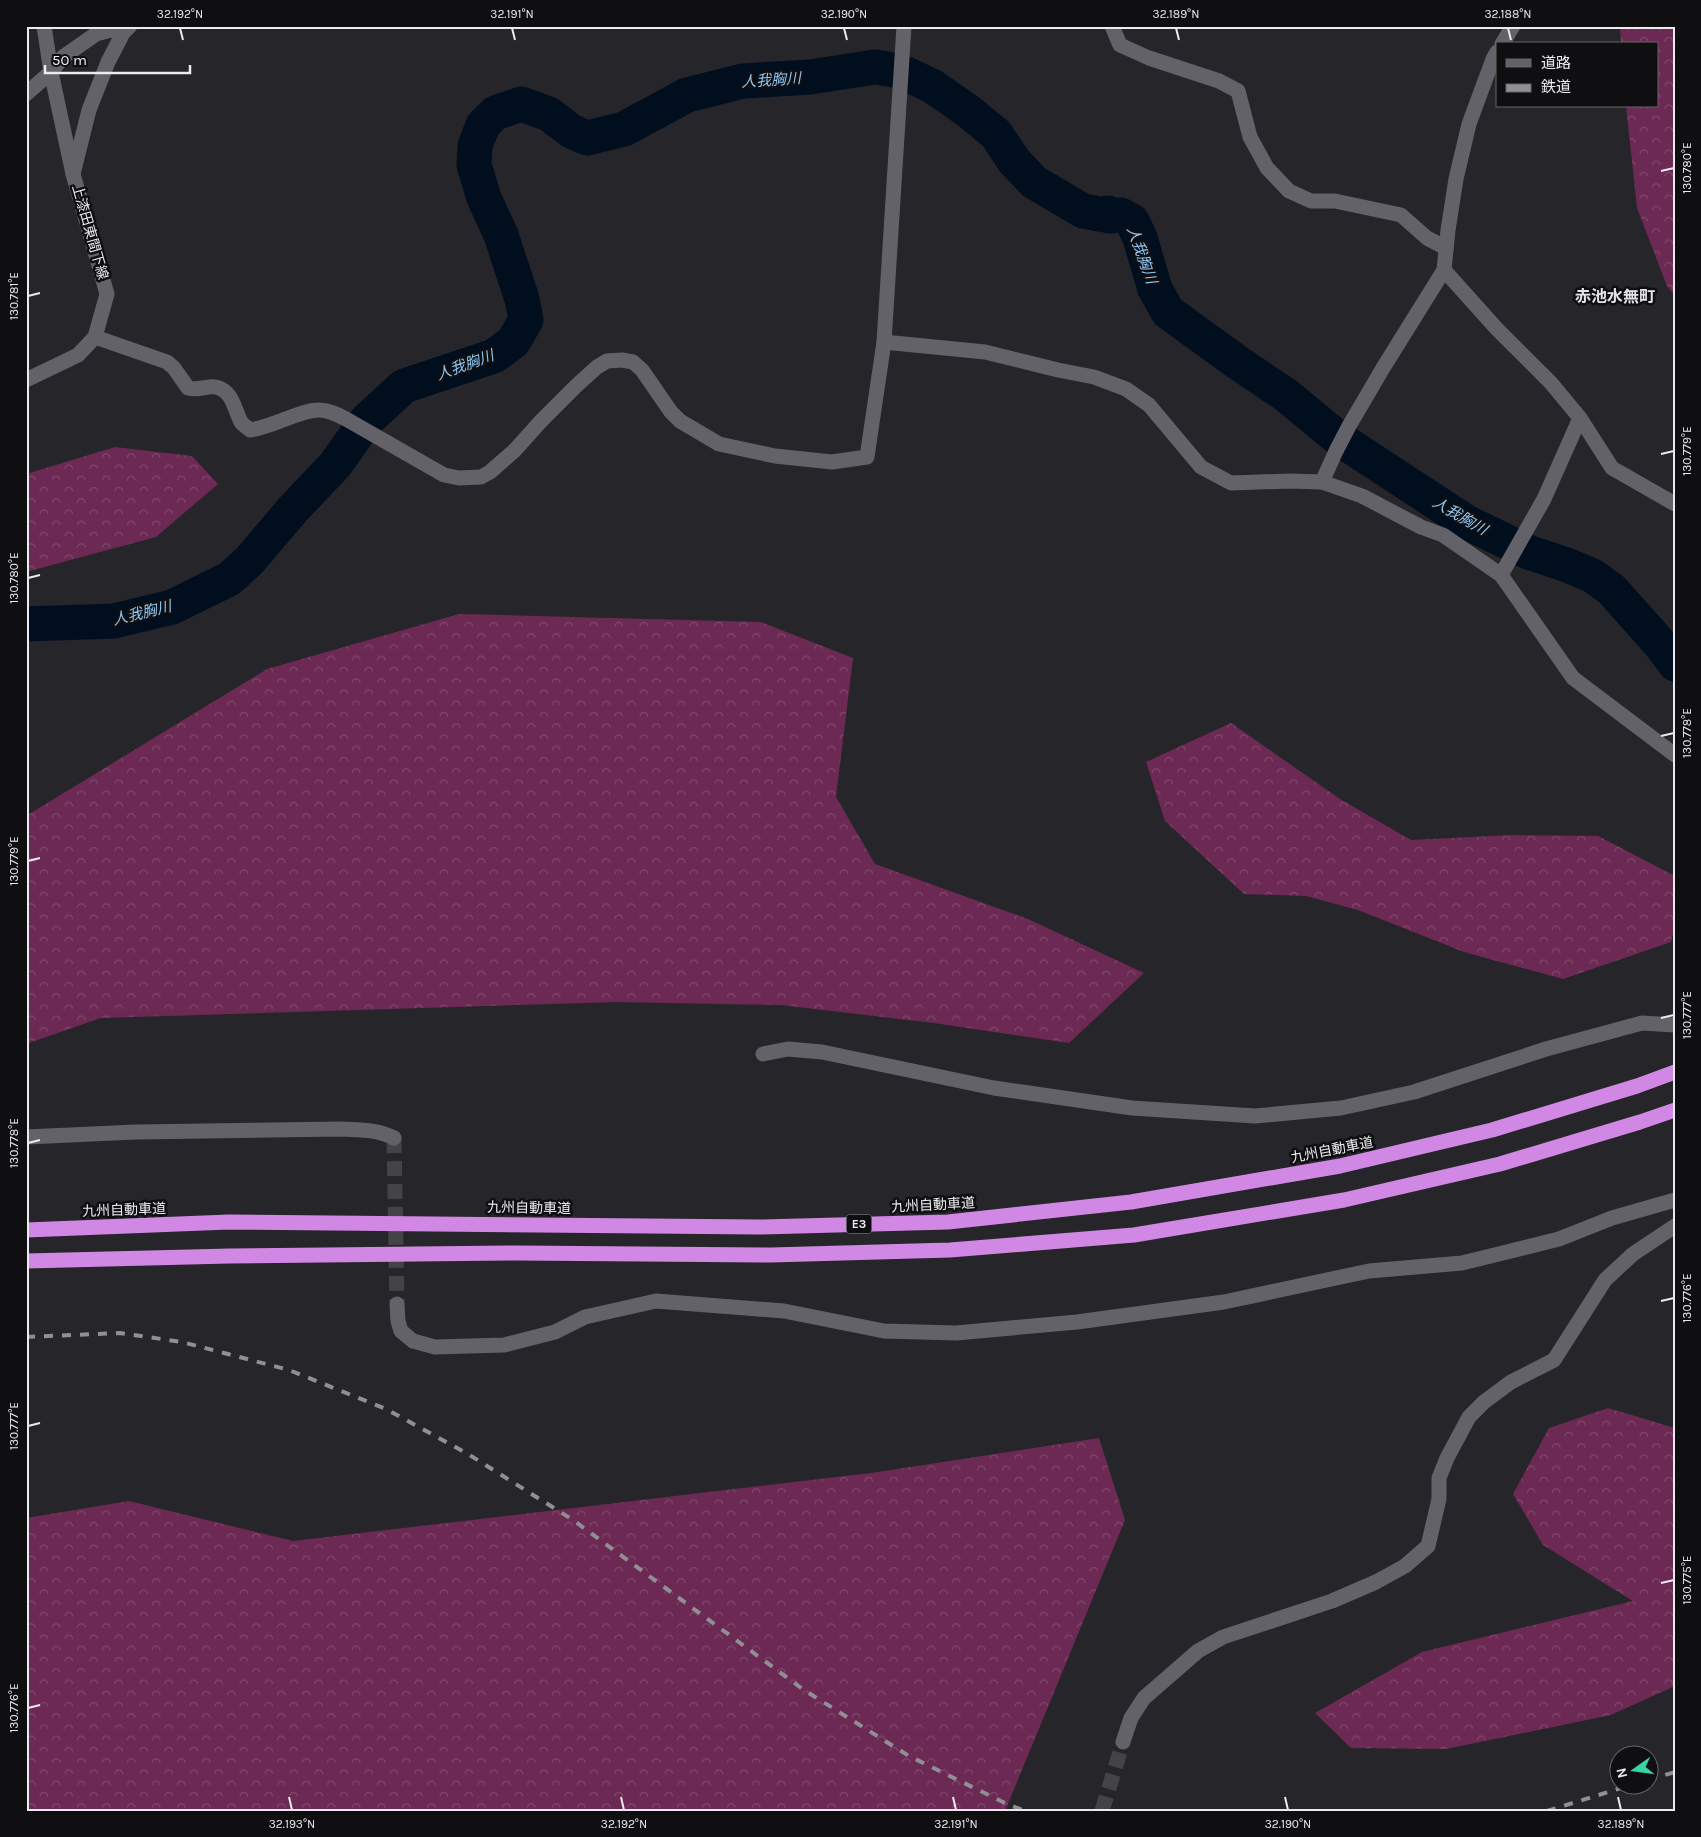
<svg xmlns="http://www.w3.org/2000/svg" width="1701" height="1837" viewBox="0 0 1701 1837" font-family="Karla,'Noto Sans JP',sans-serif">
	<defs>
		<pattern id="forest-crowns" width="20" height="18" patternUnits="userSpaceOnUse" patternTransform="scale(1.25)"><rect width="20" height="18" fill="#6c2953"/><path d="M2 6a3 3 0 1 1 6 0M12 15a3 3 0 1 1 6 0" fill="none" stroke="#81486c"/></pattern>
	</defs>
	<rect width="100%" height="100%" fill="#26252a"/>
	<g fill="url(#forest-crowns)">
		<polygon points="1620,26 1675,26 1675,296 1667,286 1637,208 1626,106 1657,106 1657,44 1621,44"/>
		<polygon points="115,447 192,456 218,484 156,537 26,572 26,474"/>
		<polygon points="459,614 761,622 853,658 836,797 875,864 1028,919 1144,973 1069,1043 934,1023 781,1005 616,1002 101,1018 26,1044 26,816 267,669"/>
		<polygon points="1231,723 1340,799 1411,840 1513,835 1598,836 1675,876 1675,925 1671,942 1563,979 1464,952 1358,910 1306,896 1244,894 1165,821 1146,762"/>
		<polygon points="1608,1408 1675,1428 1675,1686 1611,1715 1446,1749 1351,1748 1315,1713 1422,1652 1633,1601 1543,1545 1513,1494 1549,1428"/>
		<polygon points="1099,1438 1125,1520 1005,1811 26,1811 26,1518 129,1501 293,1541 871,1473"/>
	</g>
	<g fill="none" stroke-linecap="round" stroke-linejoin="round">
		<polyline stroke="#000e1e" stroke-width="35" points="26,624 114,621 172,607 229,579 249,561 295,507 335,465 367,420 404,386 494,356 513,342 526,320 522,299 501,235 484,198 474,165 475,146 483,125 495,113 521,104 549,114 571,131 587,138 624,129 687,95 743,81 810,77 875,67 900,71 932,86 968,111 996,134 1014,161 1034,182 1083,211 1105,215 1108,213 1110,216 1121,215 1132,221 1140,238 1155,289 1168,312 1237,362 1286,395 1338,438 1466,522 1528,552 1567,565 1593,576 1612,590 1661,645 1675,664"/>
		<g stroke="#444347" stroke-width="15" stroke-dasharray="15 8" stroke-linecap="butt">
			<polyline points="394,1138 397,1304"/>
			<polyline points="1102,1811 1123,1742"/>
		</g>
		<g stroke="#636269" stroke-width="15">
			<polyline points="44,26 51,72 73,174"/>
			<polyline points="904,26 884,342 985,352 1058,370 1094,377 1126,389 1149,405 1201,467 1231,483 1290,481 1322,482 1362,496 1421,527 1443,535 1501,575 1544,499 1580,418 1551,383 1496,328 1444,270"/>
			<polyline points="1112,26 1120,45 1149,58 1219,81 1238,91 1250,137 1267,168 1289,191 1311,201 1335,201 1401,215 1427,238 1446,248"/>
			<polyline points="1502,44 1513,26"/>
			<polyline points="26,94 51,72 63,57 96,34 111,30 123,33"/>
			<path d="M95 337 167 362 174 368 188 388C200 391 208 385 216 387 233 391 234 409 241 422 243 425 247 427 250 430 272 427 300 410 319 410 329 410 338 415 346 419L444 475 459 478 481 477 490 472 515 450 541 421 576 386 597 367 607 361 622 360 633 362 642 370 671 412 680 421 719 444 775 456 832 462 867 457 884 342"/>
			<polyline points="1580,418 1612,468 1675,504"/>
			<polyline points="1322,482 1336,451 1349,426 1383,368 1444,270 1448,230 1456,179 1469,124 1493,59 1497,52"/>
			<polyline points="763,1054 788,1049 822,1052 994,1088 1132,1108 1255,1116 1341,1108 1414,1092 1546,1049 1642,1023 1675,1025"/>
			<path d="M26 1137 136 1132 342 1129C360 1130 377 1129 394 1138"/>
			<polyline points="397,1304 398,1321 401,1331 413,1341 435,1347 504,1345 555,1332 585,1317 656,1301 784,1311 884,1331 956,1333 1077,1322 1224,1302 1369,1271 1462,1263 1559,1239 1612,1218 1675,1200"/>
			<polyline points="1123,1742 1131,1718 1144,1698 1198,1651 1223,1637 1332,1601 1376,1582 1405,1566 1428,1546 1439,1499 1439,1478 1447,1458 1469,1417 1484,1402 1511,1382 1554,1360 1605,1280 1633,1254 1675,1226"/>
		</g>
		<g stroke="#636269" stroke-width="15">
			<polyline points="26,380 78,355 95,337 107,294 73,174 89,110 108,62 123,33 130,26"/>
			<polyline points="1501,575 1573,678 1675,755"/>
		</g>
		<g stroke="#d188e4" stroke-width="15">
			<polyline points="26,1230 229,1222 760,1227 948,1222 1131,1202 1340,1166 1492,1130 1637,1086 1675,1072"/>
			<polyline points="26,1261 230,1256 517,1253 771,1255 950,1250 1134,1235 1344,1200 1500,1164 1640,1122 1675,1110"/>
		</g>
		<g stroke="#908f93" stroke-width="4" stroke-dasharray="9 9" stroke-linecap="butt">
			<polyline points="26,1337 120,1333 182,1342 289,1370 386,1409 468,1454 573,1520 804,1690 909,1756 1007,1804 1025,1811"/>
			<polyline points="1648,1780 1675,1772"/>
			<polyline points="1547,1811 1634,1784"/>
		</g>
	</g>
	<path fill="none" stroke="#ebeaee" stroke-width="2" d="M180 28 183 40M512 28 515 40M844 28 847 40M1176 28 1179 40M1508 28 1511 40M1661 171 1674 168M28 296 40 293M1661 454 1674 451M28 578 40 575M1661 736 1674 733M28 861 40 858M1661 1018 1674 1015M28 1143 40 1140M1661 1301 1674 1298M28 1426 40 1423M1661 1583 1674 1580M28 1708 40 1705M289 1797 292 1810M621 1797 624 1810M953 1797 956 1810M1285 1797 1288 1810M1618 1797 1621 1810"/>
	<g text-anchor="middle" dominant-baseline="central" stroke-width="5" stroke-linejoin="round" paint-order="stroke">
		<rect fill="#0f0e11" stroke="#a9a8ac" stroke-width="1" x="846.5" y="1214.5" width="25" height="19" rx="4"/>
		<g font-size="12" font-weight="bold" fill="#ebeaee">
			<text x="859" y="1224">E3</text>
		</g>
		<g font-size="14" fill="#ebeaee" stroke="#0f0e11">
			<text transform="translate(90 232) rotate(74)">上漆田東間下線</text>
			<text transform="translate(1332 1150) rotate(-11)">九州自動車道</text>
			<text transform="translate(933 1205) rotate(-3)">九州自動車道</text>
			<text transform="translate(529 1208) rotate(1)">九州自動車道</text>
			<text transform="translate(124 1210) rotate(-2)">九州自動車道</text>
		</g>
		<g font-size="15" font-style="italic" fill="#8ec6f2" stroke="#0f0e11">
			<text transform="translate(771 80) rotate(-4)">人我胸川</text>
			<text transform="translate(1142 255) rotate(70)">人我胸川</text>
			<text transform="translate(465 365) rotate(-20)">人我胸川</text>
			<text transform="translate(1460 516) rotate(30)">人我胸川</text>
			<text transform="translate(142 613) rotate(-14)">人我胸川</text>
		</g>
		<g font-size="16" font-weight="bold" fill="#e4e3ea" stroke="#0f0e11">
			<text x="1615" y="296">赤池水無町</text>
		</g>
	</g>
	<rect width="1701" height="1837" fill="none" stroke="#0f0e11" stroke-width="55"/>
	<rect x="1496" y="42" width="162" height="65" fill="#0f0e11" stroke="#676669"/>
	<rect x="1506" y="59" width="25" height="8" fill="#636269" stroke="#676669"/>
	<text x="1541" y="68" font-size="15" fill="#ebeaee">道路</text>
	<rect x="1506" y="84" width="25" height="8" fill="#908f93" stroke="#676669"/>
	<text x="1541" y="92" font-size="15" fill="#ebeaee">鉄道</text>
	<g transform="translate(1634 1770) rotate(256)"><circle r="24" fill="#0f0e11" stroke="#676669"/>
	<path d="M0-4L9 19L0 12L-9 19Z" fill="#39d4a5"/>
	<text y="-8" font-size="14" font-weight="bold" text-anchor="middle" fill="#ebeaee">N</text>
	</g>
	<path d="M45 65v8h145v-8" fill="none" stroke="#ebeaee" stroke-width="2.5"/>
	<text x="52" y="65" font-size="15" fill="#ebeaee" stroke="#0f0e11" stroke-width="4" paint-order="stroke">50 m</text>
	<rect x="28" y="28" width="1646" height="1782" fill="none" stroke="#ebeaee" stroke-width="2"/>
	<g font-size="12" text-anchor="middle" fill="#ebeaee">
		<text x="180" y="18">32.192°N</text>
		<text x="512" y="18">32.191°N</text>
		<text x="844" y="18">32.190°N</text>
		<text x="1176" y="18">32.189°N</text>
		<text x="1508" y="18">32.188°N</text>
		<text transform="translate(1687 168) rotate(-90)" y="4">130.780°E</text>
		<text transform="translate(14 296) rotate(-90)" y="4">130.781°E</text>
		<text transform="translate(1687 451) rotate(-90)" y="4">130.779°E</text>
		<text transform="translate(14 578) rotate(-90)" y="4">130.780°E</text>
		<text transform="translate(1687 733) rotate(-90)" y="4">130.778°E</text>
		<text transform="translate(14 861) rotate(-90)" y="4">130.779°E</text>
		<text transform="translate(1687 1015) rotate(-90)" y="4">130.777°E</text>
		<text transform="translate(14 1143) rotate(-90)" y="4">130.778°E</text>
		<text transform="translate(1687 1298) rotate(-90)" y="4">130.776°E</text>
		<text transform="translate(14 1426) rotate(-90)" y="4">130.777°E</text>
		<text transform="translate(1687 1580) rotate(-90)" y="4">130.775°E</text>
		<text transform="translate(14 1708) rotate(-90)" y="4">130.776°E</text>
		<text x="292" y="1828">32.193°N</text>
		<text x="624" y="1828">32.192°N</text>
		<text x="956" y="1828">32.191°N</text>
		<text x="1288" y="1828">32.190°N</text>
		<text x="1621" y="1828">32.189°N</text>
	</g>
</svg>
